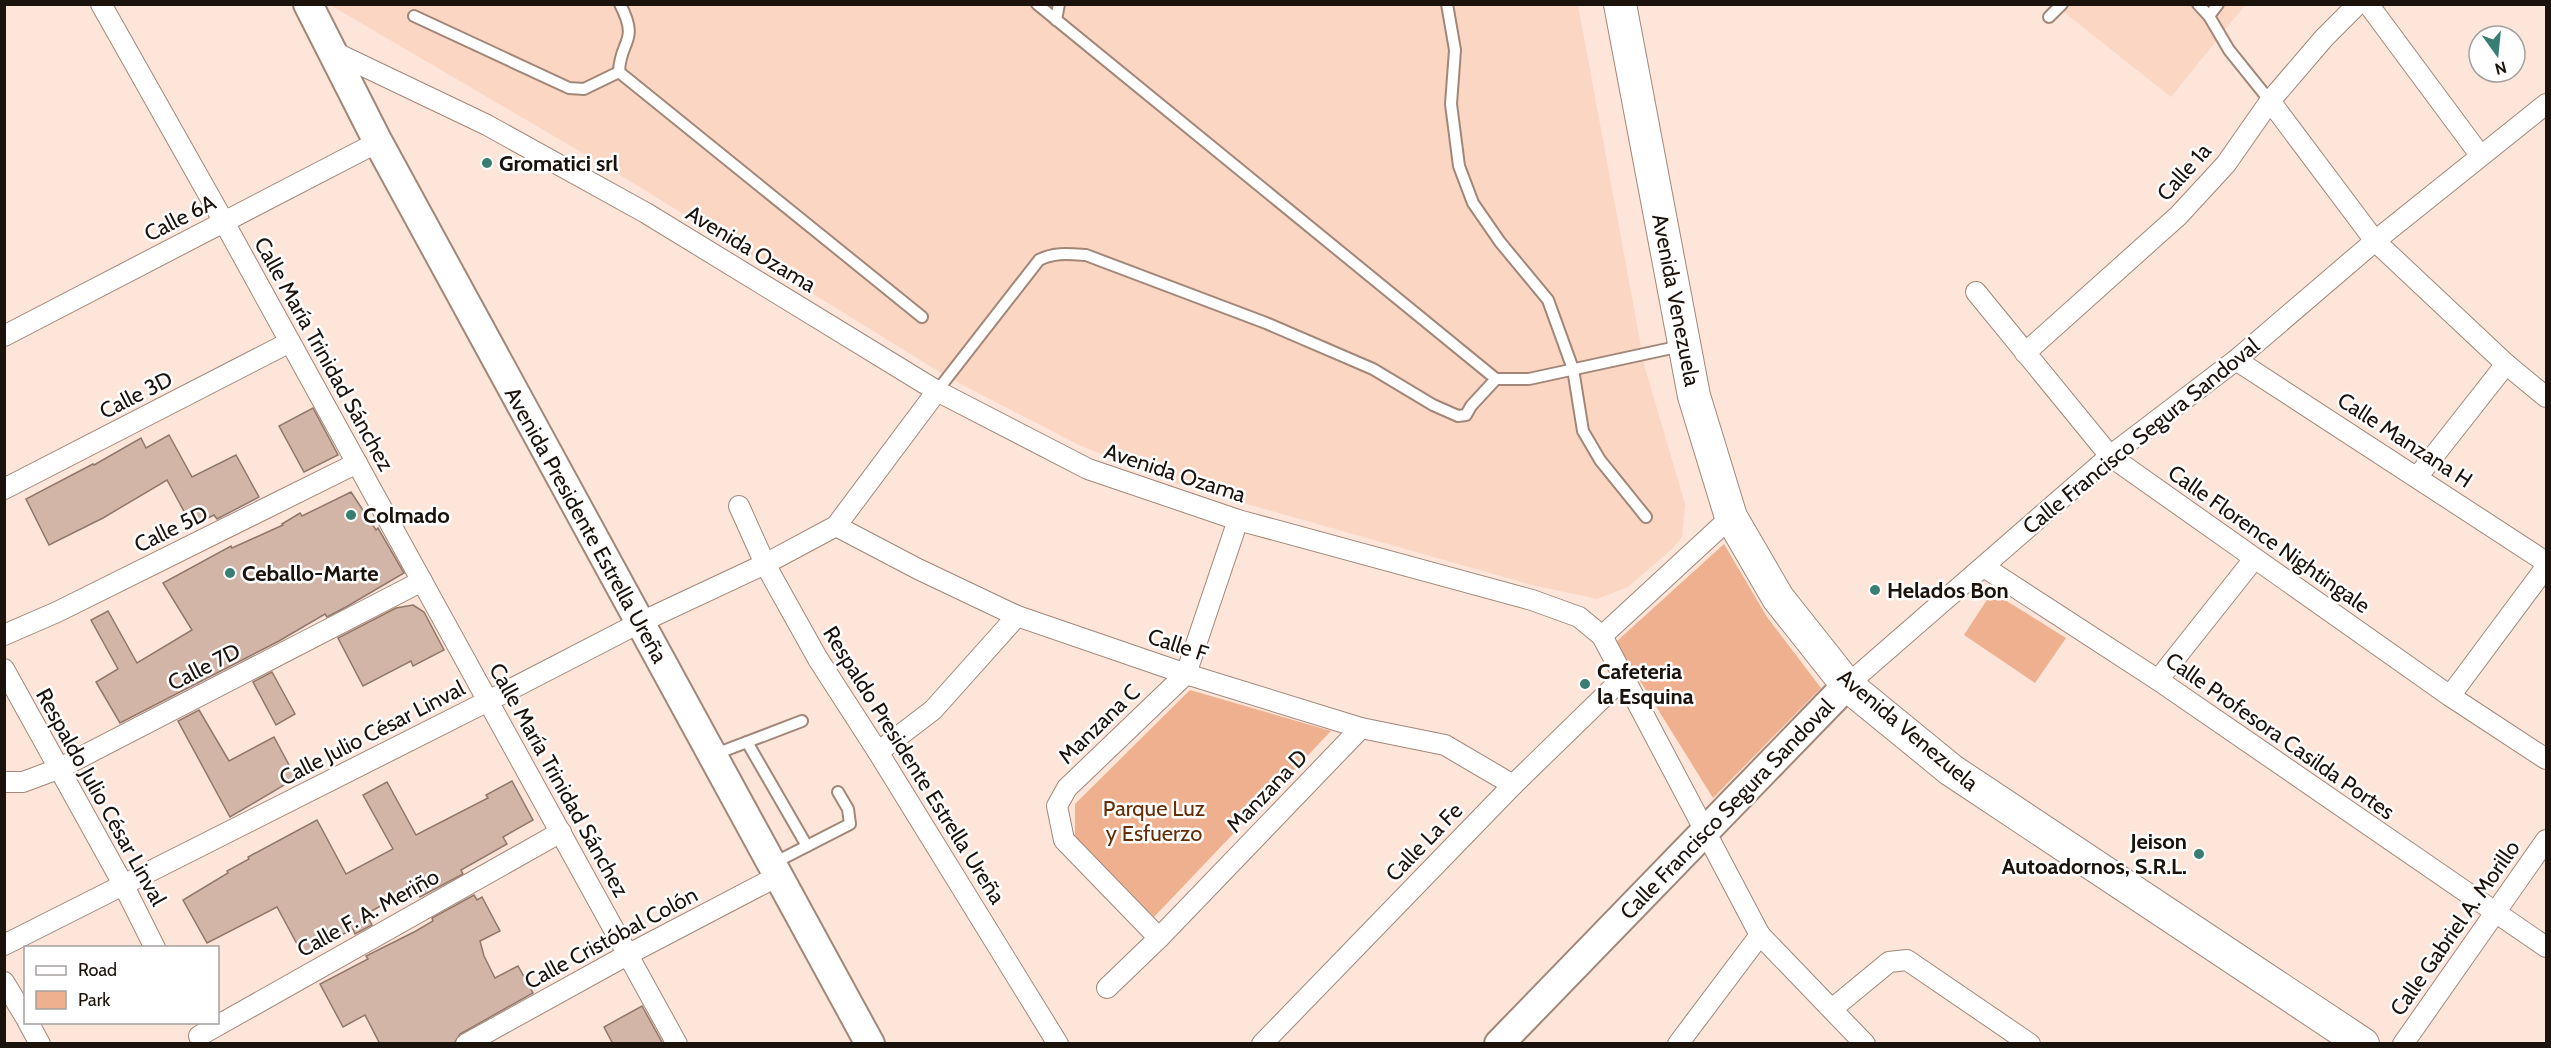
<svg xmlns="http://www.w3.org/2000/svg" width="2551" height="1048" viewBox="0 0 2551 1048" font-family="Cabin,sans-serif">
	<rect width="100%" height="100%" fill="#fde5d9"/>
	<g fill="#fbd6c3">
		<polygon points="330,5 1578,5 1645,368 1685,504 1682,537 1673,548 1628,587 1597,599 1532,585 1177,484 1081,446 951,379 612,170"/>
		<polygon points="2055,5 2245,5 2171,97"/>
	</g>
	<g fill="#eeb08f">
		<polygon points="1724,544 1767,617 1821,688 1713,798 1616,642"/>
		<polygon points="1992,592 2066,638 2035,683 1964,635"/>
		<polygon points="1190,690 1331,731 1154,917 1075,836 1075,804"/>
	</g>
	<g fill="#d2b5a7" stroke="#917769" stroke-width="1.5">
		<polygon points="313,408 338,455 304,472 279,426"/>
		<polygon points="169,435 192,477 236,455 259,497 217,519 214,515 192,526 167,480 103,518 49,545 26,499 93,464 94,465 141,438 146,448"/>
		<polygon points="351,492 376,530 378,528 404,573 346,607 327,617 325,614 279,641 120,723 96,682 118,669 91,620 108,611 137,663 192,630 163,583 231,546 232,548 283,525 282,524 300,513 302,516"/>
		<polygon points="413,605 424,612 444,650 413,666 411,661 363,686 338,638 396,608"/>
		<polygon points="272,672 295,714 276,725 253,682"/>
		<polygon points="199,710 229,761 274,737 296,778 230,817 178,721"/>
		<polygon points="512,781 533,820 503,837 507,844 461,870 463,874 420,897 416,889 396,899 395,898 366,914 372,925 355,934 353,929 303,955 277,907 207,943 183,900 228,873 227,871 249,859 248,857 317,820 346,874 393,849 363,795 387,782 416,835 488,798 486,795"/>
		<polygon points="474,895 477,900 482,897 500,931 480,941 484,956 495,978 518,966 533,993 460,1034 454,1044 380,1044 365,1015 343,1027 320,984 368,959 366,956 416,931 433,921 432,918"/>
		<polygon points="642,1006 663,1044 613,1044 604,1027"/>
	</g>
	<g fill="none" stroke-linecap="round" stroke-linejoin="round">
		<defs>
			<g id="lane">
				<polyline points="1037,4 1496,379 1529,379 1681,346"/>
				<polyline points="1447,4 1455,50 1451,104 1459,166 1473,203 1500,242 1548,300 1573,369 1583,431 1600,460 1646,517"/>
				<polyline points="2198,4 2209,16"/>
				<polyline points="2218,4 2209,16 2229,50 2270,101"/>
				<polyline points="414,16 569,88 584,89 619,72"/>
				<polyline points="2049,17 2062,4"/>
				<polyline points="1056,20 1059,4"/>
				<polyline points="619,72 922,317"/>
				<path d="M619 72C620 39 640 43 620 4"/>
				<path d="M937 391 1039 260C1054 252 1070 254 1086 255L1266 323 1373 369 1433 405 1458 416 1466 415 1471 406 1496 379"/>
				<polyline points="747,742 807,846"/>
				<polyline points="713,755 802,721"/>
				<polyline points="772,864 850,824 848,809 838,792"/>
			</g>
			<g id="street">
				<polyline points="101,4 224,222 677,1044"/>
				<polyline points="2368,4 2480,155"/>
				<polyline points="332,51 487,125 646,213 937,391 1088,469 1238,520 1532,600 1579,617 1602,636 1760,935 1865,1044"/>
				<polyline points="2270,101 2375,241 2506,364 2546,397"/>
				<polyline points="1976,292 2110,456 2450,696 2546,759"/>
				<polyline points="4,336 378,142"/>
				<polyline points="2025,353 2178,216 2226,164 2270,101 2324,38 2358,4"/>
				<polyline points="2236,360 2546,562"/>
				<polyline points="2418,476 2506,364"/>
				<polyline points="4,489 290,342"/>
				<polyline points="739,506 765,564 818,659 878,752 1058,1044"/>
				<polyline points="836,526 918,569 1017,616 1186,674 1361,728 1445,745 1513,785"/>
				<polyline points="1984,567 2158,680 2546,947"/>
				<polyline points="4,635 57,612 357,463"/>
				<polyline points="1602,636 1731,517"/>
				<polyline points="4,669 123,884 155,948"/>
				<polyline points="2158,680 2254,559"/>
				<polyline points="1847,685 2110,456 2236,360 2375,241 2546,104"/>
				<polyline points="2450,696 2546,567"/>
				<polyline points="878,752 933,710 1017,616"/>
				<polyline points="4,782 23,782 58,769 422,581"/>
				<polyline points="1159,938 1064,840 1057,806 1067,788 1186,674 1238,520"/>
				<polyline points="4,945 488,701 639,623 765,564 836,526 937,391"/>
				<polyline points="4,982 26,1018"/>
				<polyline points="1107,988 1159,938 1361,728"/>
				<polyline points="1832,1009 1889,962 1907,960 2030,1044"/>
				<polyline points="28,1022 40,1044"/>
				<polyline points="199,1036 561,832"/>
				<polyline points="466,1044 627,955 778,876"/>
				<polyline points="1262,1044 1513,785 1623,678"/>
				<polyline points="1678,1044 1760,935"/>
				<polyline points="2403,1044 2546,840"/>
			</g>
			<g id="secondary">
				<polyline points="308,4 378,142 870,1044"/>
				<polyline points="1499,1044 1847,685"/>
			</g>
			<polyline id="primary" points="1620,4 1694,396 1731,517 1778,598 1847,685 1951,770 2363,1044"/>
		</defs>
		<use href="#lane" stroke="#a28779" stroke-width="14"/>
		<use href="#street" stroke="#a28779" stroke-width="22"/>
		<use href="#secondary" stroke="#a28779" stroke-width="32"/>
		<use href="#primary" stroke="#a28779" stroke-width="34"/>
		<use href="#lane" stroke="#fff" stroke-width="10"/>
		<use href="#street" stroke="#fff" stroke-width="20"/>
		<use href="#secondary" stroke="#fff" stroke-width="28"/>
		<use href="#primary" stroke="#fff" stroke-width="32"/>
	</g>
	<g fill="#397e72" stroke="#fff" stroke-width="2">
		<circle cx="487" cy="163" r="6"/>
		<circle cx="351" cy="515" r="6"/>
		<circle cx="230" cy="573" r="6"/>
		<circle cx="1875" cy="590" r="6"/>
		<circle cx="1585" cy="684" r="6"/>
		<circle cx="2199" cy="854" r="6"/>
	</g>
	<g text-anchor="middle" dominant-baseline="central" stroke-width="5" stroke-linejoin="round" paint-order="stroke">
		<g font-size="22" font-weight="bold" fill="#1b120c" stroke="#fff" text-anchor="start">
			<text x="499" y="163">Gromatici srl</text>
			<text x="363" y="515">Colmado</text>
			<text x="242" y="573">Ceballo-Marte</text>
			<text x="1887" y="590">Helados Bon</text>
			<text x="1597" y="671">Cafeteria<tspan x="1597" dy="25">la Esquina</tspan></text>
			<text x="2187" y="841" text-anchor="end">Jeison<tspan x="2187" dy="25">Autoadornos, S.R.L.</tspan></text>
		</g>
		<g font-size="22" fill="#1b120c" stroke="#fff">
			<text transform="translate(2184 172) rotate(-48)">Calle 1a</text>
			<text transform="translate(180 218) rotate(-27)">Calle 6A</text>
			<text transform="translate(751 249) rotate(31)">Avenida Ozama</text>
			<text transform="translate(1676 300) rotate(79)">Avenida Venezuela</text>
			<text transform="translate(324 354) rotate(61)">Calle María Trinidad Sánchez</text>
			<text transform="translate(136 395) rotate(-27)">Calle 3D</text>
			<text transform="translate(2141 436) rotate(-39)">Calle Francisco Segura Sandoval</text>
			<text transform="translate(2405 440) rotate(33)">Calle Manzana H</text>
			<text transform="translate(1175 473) rotate(18)">Avenida Ozama</text>
			<text transform="translate(586 525) rotate(61)">Avenida Presidente Estrella Ureña</text>
			<text transform="translate(171 529) rotate(-26)">Calle 5D</text>
			<text transform="translate(2269 539) rotate(35)">Calle Florence Nightingale</text>
			<text transform="translate(1178 645) rotate(18)">Calle F</text>
			<text transform="translate(204 667) rotate(-27)">Calle 7D</text>
			<text transform="translate(1099 724) rotate(-44)">Manzana C</text>
			<text transform="translate(1908 730) rotate(40)">Avenida Venezuela</text>
			<text transform="translate(372 733) rotate(-27)">Calle Julio César Linval</text>
			<text transform="translate(2280 736) rotate(35)">Calle Profesora Casilda Portes</text>
			<text transform="translate(914 765) rotate(58)">Respaldo Presidente Estrella Ureña</text>
			<text transform="translate(559 780) rotate(61)">Calle María Trinidad Sánchez</text>
			<text transform="translate(1267 791) rotate(-46)">Manzana D</text>
			<text transform="translate(101 797) rotate(61)">Respaldo Julio César Linval</text>
			<text transform="translate(1727 809) rotate(-46)">Calle Francisco Segura Sandoval</text>
			<text transform="translate(1424 842) rotate(-46)">Calle La Fe</text>
			<text transform="translate(368 913) rotate(-29)">Calle F. A. Meriño</text>
			<text transform="translate(2455 928) rotate(-55)">Calle Gabriel A. Morillo</text>
			<text transform="translate(611 938) rotate(-28)">Calle Cristóbal Colón</text>
		</g>
		<g font-size="22" fill="#672d05" stroke="#fff">
			<text x="1154" y="808">Parque Luz<tspan x="1154" dy="25">y Esfuerzo</tspan></text>
		</g>
	</g>
	<rect width="2551" height="1048" fill="none" stroke="#1b120c" stroke-width="12"/>
	<rect x="24" y="946" width="195" height="78" fill="#ffffff" stroke="#a4a09e" stroke-width="1.5"/>
	<rect x="36" y="966" width="30" height="9" fill="#ffffff" stroke="#a4a09e" stroke-width="1.5"/>
	<text x="78" y="976" font-size="18" fill="#1b120c">Road</text>
	<rect x="36" y="991" width="30" height="18" fill="#eeb08f" stroke="#a4a09e" stroke-width="1.5"/>
	<text x="78" y="1006" font-size="18" fill="#1b120c">Park</text>
	<g transform="translate(2497 54) rotate(165)"><circle r="28" fill="#ffffff" stroke="#a4a09e" stroke-width="1.5"/>
	<path d="M0-4.5L10 22L0 15L-10 22Z" fill="#397e72"/>
	<text y="-9" font-size="16" font-weight="bold" text-anchor="middle" fill="#1b120c">N</text>
	</g>
</svg>
